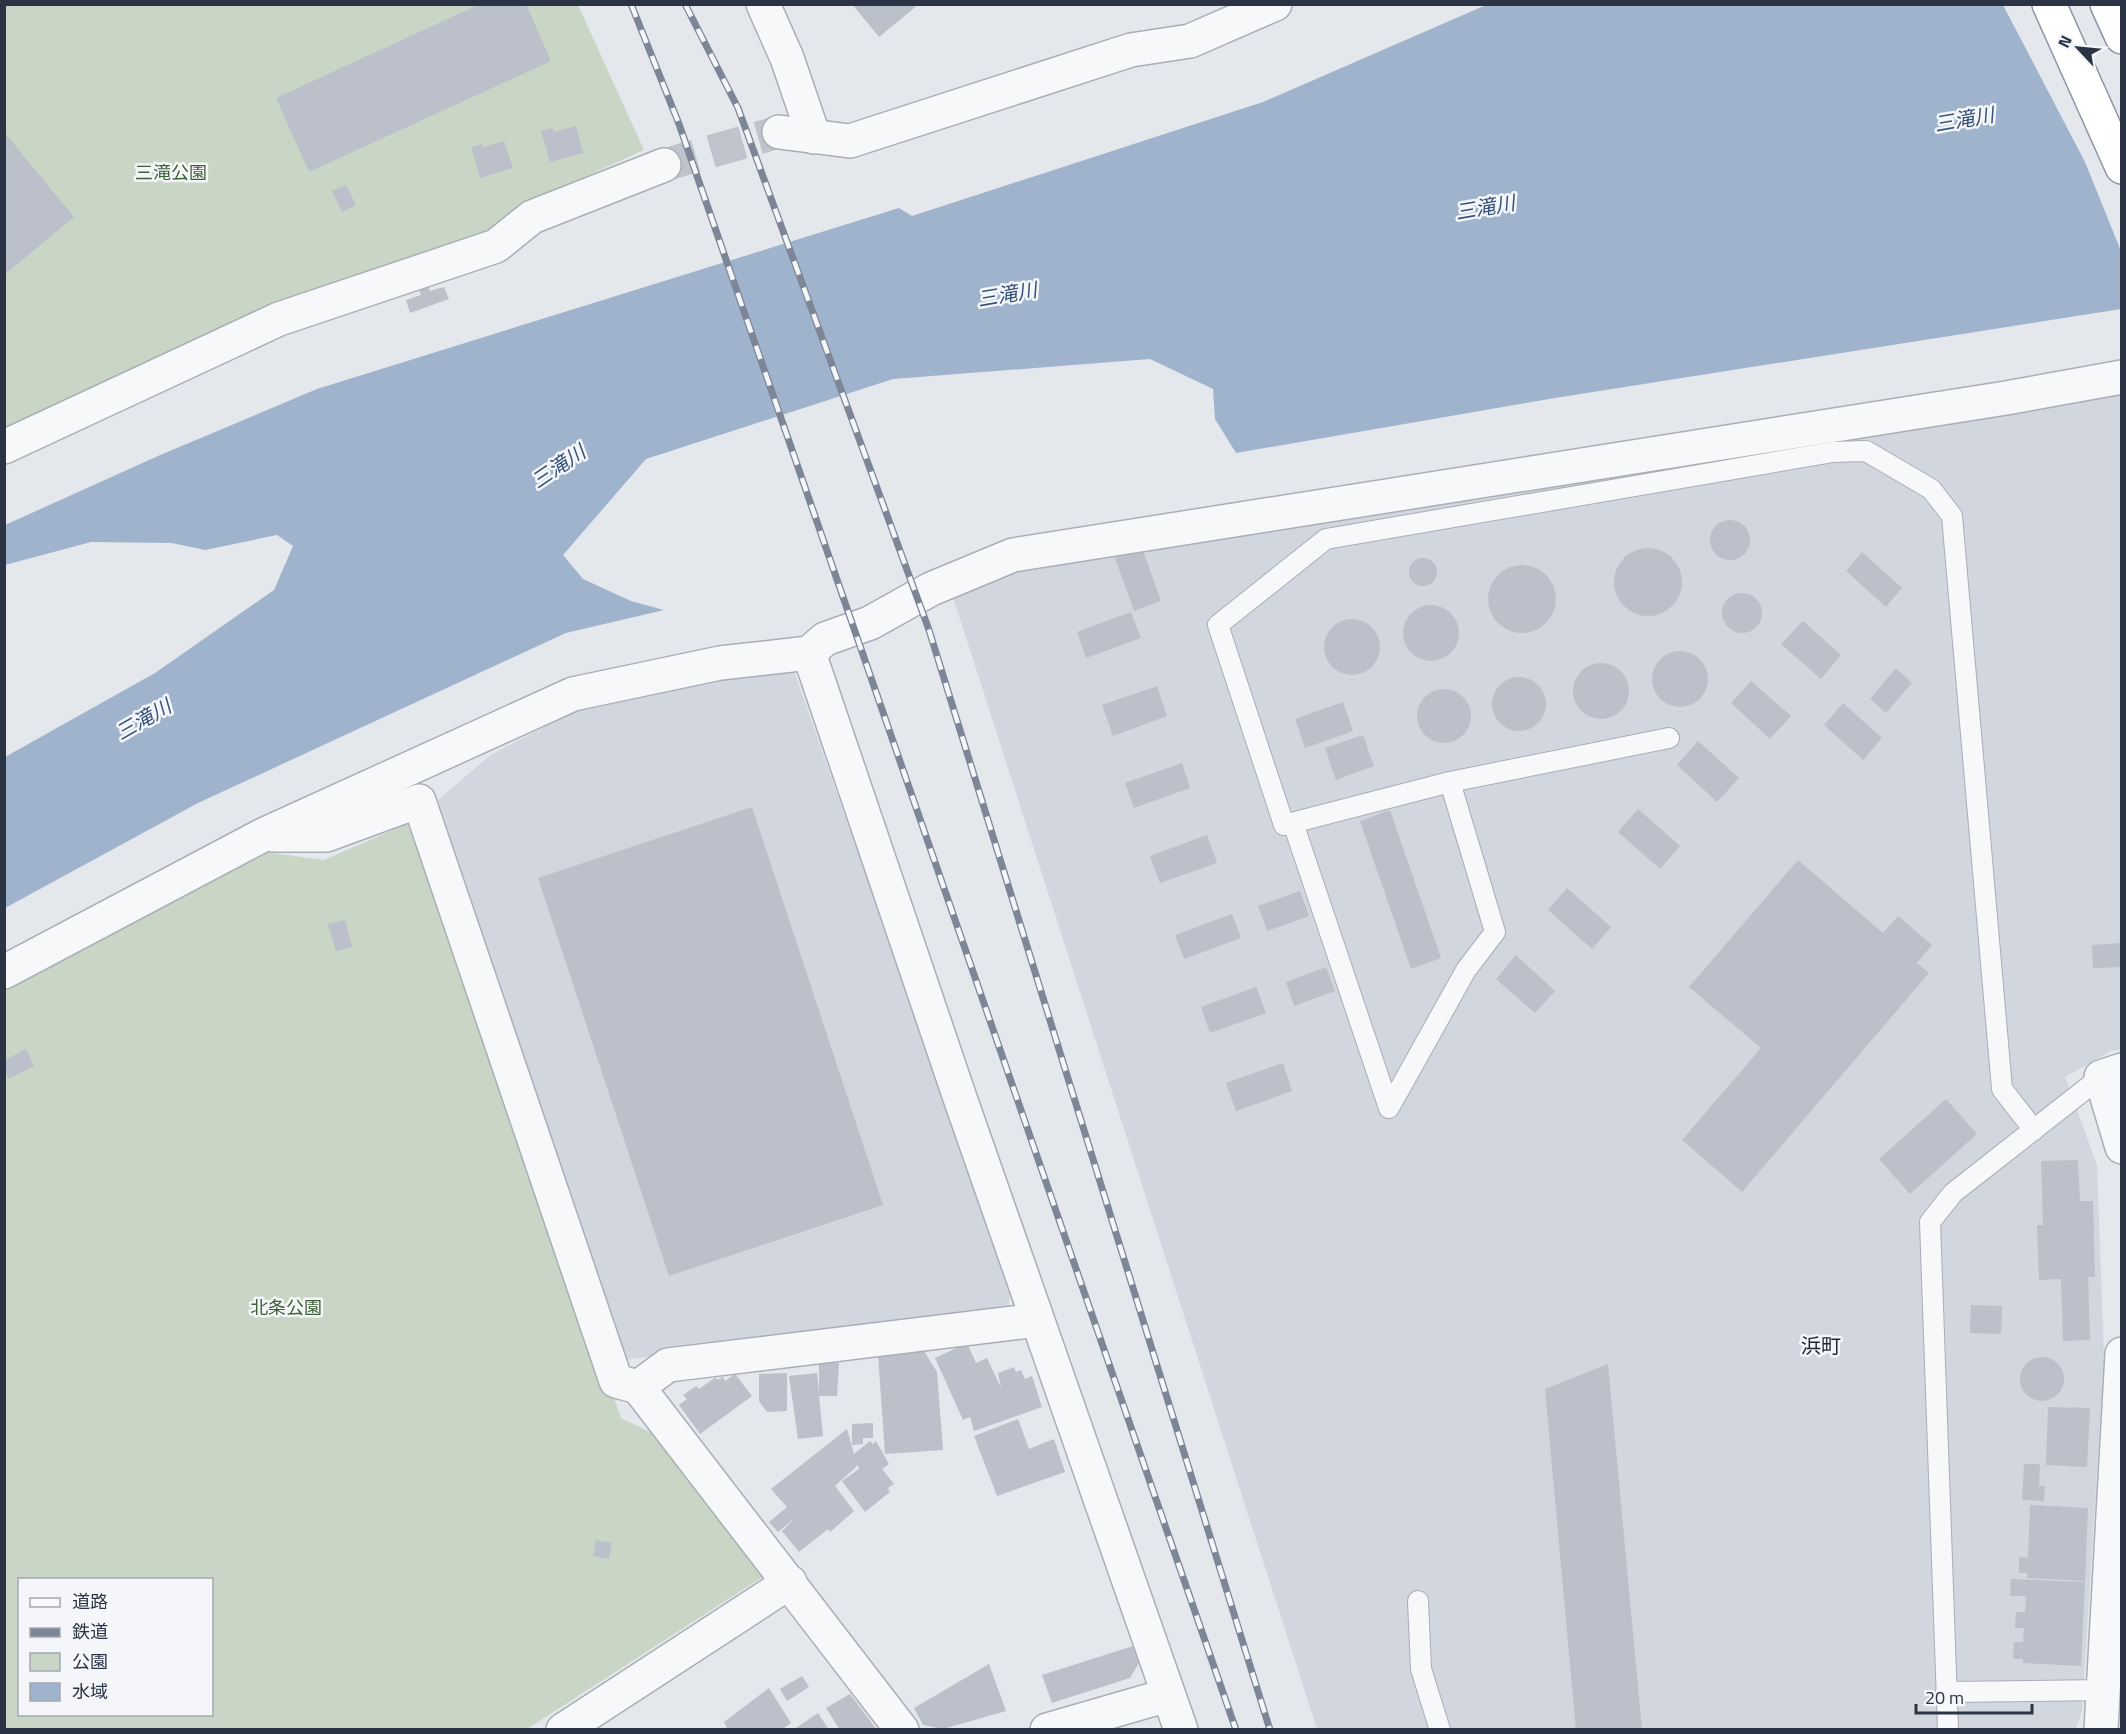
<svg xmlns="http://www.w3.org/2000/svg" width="2126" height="1734" viewBox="0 0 2126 1734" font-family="'Titillium Web','Noto Sans JP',sans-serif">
	<rect width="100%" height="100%" fill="#e4e7ec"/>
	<g fill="#d2d6de">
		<polygon points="2121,393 2121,1049 2111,1051 2065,1077 2097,1165 2104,1356 2082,1711 2076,1729 1317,1729 953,597 1012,565"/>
		<polygon points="793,668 1011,1290 1008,1309 625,1360 438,800 492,754 593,702 721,672"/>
	</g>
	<g fill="#c9d6c5" fill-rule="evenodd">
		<polygon points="5,5 578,5 644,150 525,204 486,236 299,298 5,428"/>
		<path d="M407 824 425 856 621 1418 658 1436 767 1574 527 1729 5 1730V991L264 852 324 860ZM20 1580H212V1714H20Z"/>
	</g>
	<polygon fill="#9fb4cc" points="1486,5 2121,5 2121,309 1555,398 1236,453 1215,419 1213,389 1150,359 893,379 646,459 563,555 583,579 631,601 664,610 566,633 198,803 5,908 5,757 155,673 274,590 293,546 277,535 205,550 172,543 91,542 5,565 5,525 158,456 317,389 899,208 912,216 1263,102"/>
	<polygon fill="#e4e7ec" points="2003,5 2121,5 2121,251 2085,162"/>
	<g fill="#bbc0ca">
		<polygon points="480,4 526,4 551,61 309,172 276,98"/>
		<polygon points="852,4 919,4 879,37"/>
		<polygon points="576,126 583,153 550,162 541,131 553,128 554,132"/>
		<polygon points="4,132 74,217 4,275"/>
		<polygon points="504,141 513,168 480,178 471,147 482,144 483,147"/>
		<polygon points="346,185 356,205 342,212 332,191"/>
		<polygon points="427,283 430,291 444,287 449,299 410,313 406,300 421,295 418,287"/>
		<circle cx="1730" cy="540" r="20"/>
		<polygon points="1142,548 1161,601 1134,611 1115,558"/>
		<circle cx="1648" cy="582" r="34"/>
		<polygon points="1862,552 1902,588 1886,607 1846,571"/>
		<circle cx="1423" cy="572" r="14"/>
		<circle cx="1522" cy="599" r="34"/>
		<circle cx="1742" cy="613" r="20"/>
		<circle cx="1431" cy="633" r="28"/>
		<polygon points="1131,612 1141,638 1086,658 1077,632"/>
		<circle cx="1352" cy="647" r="28"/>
		<polygon points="1803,621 1841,655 1821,679 1781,644"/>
		<circle cx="1680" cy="679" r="28"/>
		<circle cx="1601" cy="691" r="28"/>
		<polygon points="1896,668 1912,683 1886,713 1870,699"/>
		<circle cx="1519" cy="704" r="27"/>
		<polygon points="1751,681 1791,716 1770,739 1731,703"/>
		<polygon points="1157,686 1167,716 1113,736 1102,705"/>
		<circle cx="1444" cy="716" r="27"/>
		<polygon points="1343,702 1353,731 1305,748 1295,719"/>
		<polygon points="1843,703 1882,738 1863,760 1824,725"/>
		<polygon points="1363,735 1374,766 1336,780 1325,748"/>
		<polygon points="1698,741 1739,778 1717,802 1677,765"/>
		<polygon points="1182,763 1190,788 1134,808 1125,783"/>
		<polygon points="752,807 883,1205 669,1276 538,878"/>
		<polygon points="1638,809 1680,846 1660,869 1618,832"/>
		<polygon points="1390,810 1441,958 1411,969 1360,821"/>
		<polygon points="1207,835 1217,863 1160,883 1150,856"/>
		<polygon points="1798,860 1883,933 1898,916 1932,945 1917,963 1929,973 1742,1192 1682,1140 1761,1048 1689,987"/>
		<polygon points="1567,888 1611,927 1592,949 1548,910"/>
		<polygon points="1300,891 1309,916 1267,931 1258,906"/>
		<polygon points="1232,914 1241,938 1184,959 1175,935"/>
		<polygon points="345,920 352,947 336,951 328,924"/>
		<polygon points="2122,943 2122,967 2093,968 2092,945"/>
		<polygon points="1516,955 1555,991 1535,1013 1496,979"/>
		<polygon points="1326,967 1335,991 1294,1006 1286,982"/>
		<polygon points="1256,987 1266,1013 1210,1033 1201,1007"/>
		<polygon points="26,1049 34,1066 9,1079 5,1071 5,1060"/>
		<polygon points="1283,1063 1292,1091 1236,1111 1226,1083"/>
		<polygon points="1946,1099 1977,1134 1910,1194 1879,1159"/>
		<polygon points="2078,1160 2080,1201 2093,1201 2095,1277 2088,1277 2090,1340 2063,1341 2061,1279 2039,1280 2037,1225 2043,1225 2041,1161"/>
		<polygon points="1971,1305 2002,1306 2001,1334 1970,1333"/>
		<polygon points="967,1343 976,1363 987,1358 1001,1388 998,1373 1014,1367 1016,1372 1021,1370 1025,1379 1032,1376 1042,1407 974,1431 970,1417 963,1420 935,1358"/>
		<polygon points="924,1351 937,1372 943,1450 885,1454 878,1355"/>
		<circle cx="2042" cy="1379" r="22"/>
		<polygon points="819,1363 839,1363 837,1396 819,1396 823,1436 798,1439 789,1376 817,1373 819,1394"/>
		<polygon points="1608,1364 1642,1730 1576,1730 1545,1389"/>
		<polygon points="787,1373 787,1411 767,1412 759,1401 759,1374"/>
		<polygon points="735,1374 752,1396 700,1434 679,1405 687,1399 683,1395 696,1386 699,1389 716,1377 717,1380 723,1377 725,1381"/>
		<polygon points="2048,1407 2090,1408 2087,1467 2046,1465"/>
		<polygon points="1018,1419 1029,1449 1054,1439 1065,1472 997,1496 974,1436"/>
		<polygon points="873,1423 873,1438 863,1438 863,1444 852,1445 852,1424"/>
		<polygon points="847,1429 854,1454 870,1441 873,1444 876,1441 889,1464 882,1469 894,1484 888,1488 890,1492 865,1512 842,1481 859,1469 858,1465 835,1486 854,1511 830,1532 828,1529 799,1552 782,1531 796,1517 778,1532 769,1522 787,1507 771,1489"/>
		<polygon points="2024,1464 2040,1464 2039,1486 2045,1486 2044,1501 2022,1500"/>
		<polygon points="2030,1505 2088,1508 2085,1581 2027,1578 2027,1573 2019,1573 2019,1557 2028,1558"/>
		<polygon points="596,1540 612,1543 609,1559 593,1556"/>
		<polygon points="2011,1579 2085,1582 2081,1666 2023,1663 2023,1659 2013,1659 2014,1642 2023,1642 2024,1628 2015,1628 2016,1612 2025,1612 2026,1596 2010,1596"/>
		<polygon points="1133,1646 1139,1663 1130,1678 1052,1703 1042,1675"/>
		<polygon points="989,1664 1006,1711 943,1729 923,1725 914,1708"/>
		<polygon points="802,1676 809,1687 787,1701 780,1689"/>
		<polygon points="769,1688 791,1723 781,1730 728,1730 724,1722"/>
		<polygon points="850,1694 877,1730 840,1730 826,1708"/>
		<polygon points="818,1713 829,1730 793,1730"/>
	</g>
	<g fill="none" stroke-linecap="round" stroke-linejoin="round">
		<polyline stroke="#bfc3cb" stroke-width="33" stroke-dasharray="33 16" stroke-linecap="butt" points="664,165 779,132"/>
		<defs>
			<g id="lane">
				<polyline points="1669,738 1450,782 1284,825 1218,625 1326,539 1833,452 1866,451 1931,489 1952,516 2002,1089 2034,1130"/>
				<polyline points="1293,823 1389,1108 1466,970 1495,932 1450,782"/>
				<polyline points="1418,1601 1421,1669 1440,1730"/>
				<polyline points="1946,1692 2103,1690"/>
				<polyline points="1948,1730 1930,1222 1953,1193 2101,1077"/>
			</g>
			<g id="street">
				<polyline points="763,4 787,58 814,137"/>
				<polyline points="779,132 850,141 1131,50 1190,41 1275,4"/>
				<polyline points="4,447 279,319 496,246 532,217 664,165"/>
				<polyline points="809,653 960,1098 1181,1730"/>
				<polyline points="274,835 326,835 419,801 616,1381 638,1387"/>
				<polyline points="4,972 263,835 573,694 720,663 809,653 825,639 870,623 931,589 1013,555 2006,398 2122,377"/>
				<polyline points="2122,1070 2101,1077 2122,1147"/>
				<polyline points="563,1730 790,1582"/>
				<polyline points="902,1730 638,1387 668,1365 1037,1320"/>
				<polyline points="1047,1730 1168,1695"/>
				<polyline points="2101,1730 2122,1354"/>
			</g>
			<g id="highway">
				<polyline points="2049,4 2122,167"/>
				<polyline points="2107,4 2122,37"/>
			</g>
		</defs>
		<use href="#lane" stroke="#a9aeb7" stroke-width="22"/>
		<use href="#street" stroke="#a9aeb7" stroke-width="36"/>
		<use href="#highway" stroke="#8b94a3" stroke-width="36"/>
		<use href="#lane" stroke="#f7f8fa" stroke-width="20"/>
		<use href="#street" stroke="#f7f8fa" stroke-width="33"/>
		<use href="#highway" stroke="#fff" stroke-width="33"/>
		<defs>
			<g id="rail">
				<polyline points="631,4 679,124 1236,1730"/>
				<polyline points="685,4 738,108 929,630 1270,1730"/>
			</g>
		</defs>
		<use href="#rail" stroke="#7d8696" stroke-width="7"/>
		<use href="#rail" stroke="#f4f6f9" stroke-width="4.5" stroke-dasharray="14" stroke-linecap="butt"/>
	</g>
	<g text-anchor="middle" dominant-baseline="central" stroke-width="5" stroke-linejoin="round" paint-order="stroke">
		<g font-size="18" fill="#3f6138" stroke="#f4f6f9">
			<text x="171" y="172">三滝公園</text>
			<text x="286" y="1307">北条公園</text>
		</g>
		<g font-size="20" font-style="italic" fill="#34527a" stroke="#f4f6f9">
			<text transform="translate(1964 119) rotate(-10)">三滝川</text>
			<text transform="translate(1485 207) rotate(-10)">三滝川</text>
			<text transform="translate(1007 294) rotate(-10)">三滝川</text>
			<text transform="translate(558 466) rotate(-34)">三滝川</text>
			<text transform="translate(143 719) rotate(-30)">三滝川</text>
		</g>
		<g font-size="20" fill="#1d2536" stroke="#f4f6f9">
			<text x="1821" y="1345">浜町</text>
		</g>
	</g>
	<rect width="2126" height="1734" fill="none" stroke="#2b3445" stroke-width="12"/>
	<rect x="18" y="1578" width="195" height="138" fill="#f4f6f9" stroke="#a4a8b1" stroke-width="1.5"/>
	<rect x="30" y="1598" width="30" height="9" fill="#f7f8fa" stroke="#a4a8b1" stroke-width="1.5"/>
	<text x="72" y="1608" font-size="18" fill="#2b3445">道路</text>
	<rect x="30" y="1628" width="30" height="9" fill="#7d8696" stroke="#a4a8b1" stroke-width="1.5"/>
	<text x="72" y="1638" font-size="18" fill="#2b3445">鉄道</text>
	<rect x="30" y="1653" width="30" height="18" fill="#c9d6c5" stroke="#a4a8b1" stroke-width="1.5"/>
	<text x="72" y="1668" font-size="18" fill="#2b3445">公園</text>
	<rect x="30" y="1683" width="30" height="18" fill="#9fb4cc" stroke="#a4a8b1" stroke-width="1.5"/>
	<text x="72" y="1698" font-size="18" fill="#2b3445">水域</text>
	<g transform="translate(2078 48) rotate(296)" stroke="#f4f6f9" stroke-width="4.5" paint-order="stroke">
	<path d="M0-4.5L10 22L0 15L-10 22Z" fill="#2b3445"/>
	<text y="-9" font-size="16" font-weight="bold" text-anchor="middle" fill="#2b3445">N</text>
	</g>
	<path d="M1916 1704v9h116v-9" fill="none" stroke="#2b3445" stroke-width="3"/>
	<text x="1925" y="1704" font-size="18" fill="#2b3445" stroke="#f4f6f9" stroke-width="4.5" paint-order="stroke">20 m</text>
</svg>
